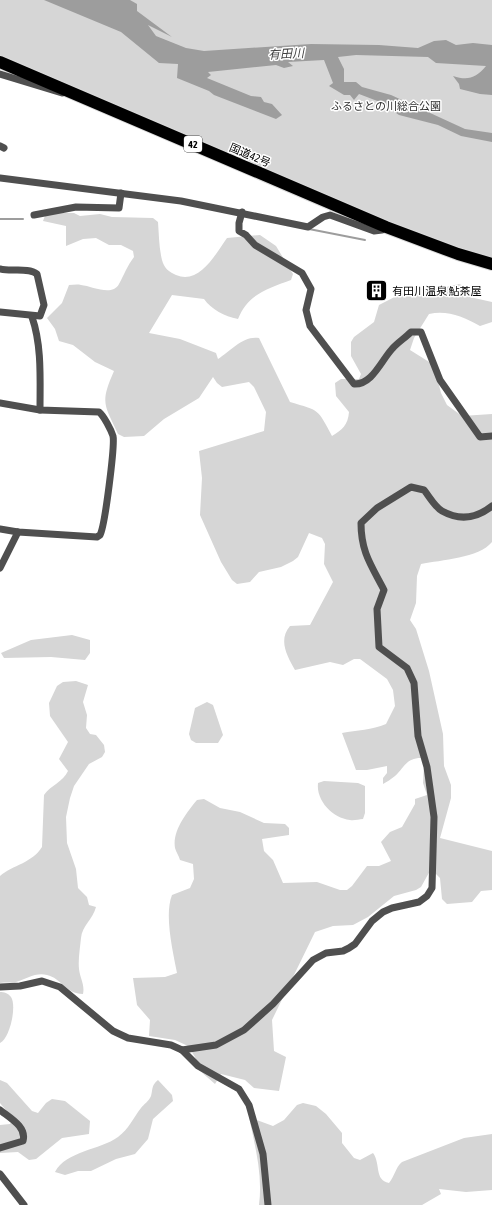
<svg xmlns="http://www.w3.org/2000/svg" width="492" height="1205" viewBox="0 0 492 1205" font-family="'Asap Condensed','Noto Sans JP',sans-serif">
	<rect width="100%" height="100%" fill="#fff"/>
	<g fill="#d6d6d6">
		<polygon points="0,0 492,0 492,259 457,249 321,195 0,58"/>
		<path d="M46 213H74L80 216 100 214 112 217 153 218 158 222C159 235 159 248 162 260 164 268 169 272 176 275 200 285 216 253 227 238L260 235 276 246 293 274 291 280C267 289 248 294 238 319 224 316 212 310 204 299L172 295 149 333 180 339 216 353 218 359C230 351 244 335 259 338L290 402C320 411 317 408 332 436 342 430 348 425 349 412L336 396 335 383 341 379H359L361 374 351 356V342L354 337 374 322 379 305 416 286 433 290 459 284 467 287 465 296 492 302V322L480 326C463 317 448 310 429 314L414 338 410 350 434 365 441 393 447 405 462 416 492 414V542C479 558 441 560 421 564L417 576 416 603 410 620 416 629 429 671 443 734 444 766 451 785V798L440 838 492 851V890L481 891 472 902 447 904 442 899 440 878 431 869 421 887 416 890 394 896 368 917 353 925 333 926 315 932 272 1020 274 1051 286 1057 279 1091 254 1088 245 1080 221 1074 215 1084 199 1070 195 1057 188 1046 175 1040 149 1036 150 1020 137 1005 133 978 165 977 177 973C173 952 164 915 172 895L190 888 194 879 193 864 180 860C179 856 176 852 175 848 172 831 187 812 197 800L204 799 220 808 240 812 264 823 285 824 289 828V835L262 839 264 851 273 860 283 883 317 882 340 890H347L352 886 367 866H379L391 861 381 842 390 832 402 827 415 804V799L427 795 423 783 424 764 421 758C406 758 404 768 395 776 391 779 387 782 383 784V778L387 773V766L367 770H356L342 733C357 730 372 730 386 724L395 706 393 690 387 679 360 659H354L343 665 330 662 295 670C287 656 278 640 290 626L310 625 333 582 324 564 325 544 322 538 309 533 298 557 293 561 281 567 259 572 250 582 237 584 232 580 221 562 200 515 202 478 199 451 264 431 266 412 254 387 249 382 222 387 217 383 213 377 199 398 164 419 144 436 124 437 118 434C104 404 100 403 114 371L95 362 73 345 59 341 55 329 47 318 62 303 69 285C73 285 77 284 81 285 92 286 112 297 119 284 124 275 127 266 134 257L133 251 121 245H109L96 238 83 239 66 246V226L43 221Z"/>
		<polygon points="72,635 90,640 90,653 85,660 51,657 4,658 1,653 31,640"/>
		<path d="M76 681 88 685 83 702 87 715 86 728 90 734 96 735 104 745 105 752 102 757 89 764 74 786 70 798 66 817 67 843 76 869 78 888 87 897 89 905 96 907C93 919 82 926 81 938 80 948 78 960 79 969 80 978 85 985 83 994 66 994 61 978 47 975 36 972 26 979 16 982 11 983 5 982 0 983V876C13 865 32 863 42 847L44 795C51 785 63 782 68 771L59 759 68 742 50 716 49 703 57 686 63 682Z"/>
		<polygon points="207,702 213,705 223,735 218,743 196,743 191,740 189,734 195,708"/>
		<path d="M324 781 358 783 365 786V813L363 819C359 819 354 821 350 820 333 818 316 801 318 783Z"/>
		<path d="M0 992C4 992 8 993 11 997 17 1006 10 1038 0 1043Z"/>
		<polygon points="0,1080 7,1083 32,1111 38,1113 46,1103 52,1099 65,1101 90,1121 89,1134 62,1138 36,1159 29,1160 18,1152 0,1153 0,1125 10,1124 13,1119 0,1103"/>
		<path d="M158 1080 172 1095 173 1101 153 1119 148 1139 135 1154 116 1159 91 1171H78L65 1175 55 1172C66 1151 100 1150 118 1137 129 1129 133 1118 141 1108 144 1104 149 1101 151 1096 153 1089 151 1086 158 1080Z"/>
		<path d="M303 1103 316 1106 326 1114 342 1133V1143L354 1158 360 1160 373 1153C381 1164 374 1180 389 1183 395 1176 395 1168 402 1162L464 1138 492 1134V1190L466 1192 439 1189 441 1194 422 1205H259C263 1175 255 1146 249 1117L273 1126 284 1120 297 1105Z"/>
	</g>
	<path fill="#9d9d9d" d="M44 0H130L137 4V11L172 37 148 25 156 36 186 48 204 51 311 44 379 45 418 48 434 41 446 40 456 45 473 43 492 45V95L480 94 460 89 459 84 453 76C468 81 476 78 486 66L436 63 428 57 356 55 338 57 344 69V82H356L362 87 391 95 465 129 492 133V142L461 136 438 125 399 115 380 102 359 94 354 100 350 95H344L329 86 333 83 324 60 288 62 293 66 284 68 276 65 208 72 211 75 207 78 251 96 261 97 264 102 272 104 282 115 276 119 214 95 209 91 177 78 178 64 159 63 121 32Z"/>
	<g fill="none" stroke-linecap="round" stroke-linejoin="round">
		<g stroke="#9d9d9d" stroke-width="2">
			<polyline points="0,219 23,219"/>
			<polyline points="309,229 365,240"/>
		</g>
		<defs>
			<polyline id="highway" points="0,62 386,227 458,254 492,264"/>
		</defs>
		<use href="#highway" stroke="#dbdbdb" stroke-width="14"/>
		<g stroke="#4f4f4f" stroke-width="7">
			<polyline points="0,74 62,93"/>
			<polyline points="0,146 4,148"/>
			<polyline points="0,178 181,201 308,227 323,217 330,215 374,231 382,230 386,227"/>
			<path d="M242 212 239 223V231L246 235 255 245 302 273 311 289 306 310 310 326 354 384C372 385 381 361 392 349 397 343 405 338 411 332H421L440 380 480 437 492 436"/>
			<polyline points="34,215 76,207 119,208 121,193"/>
			<path d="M0 269C11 272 28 267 37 274L44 305 40 316 0 312"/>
			<path d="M32 317C42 346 40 379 40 410"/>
			<path d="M0 403 40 410 99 412C104 416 111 430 113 436 115 445 105 526 100 535L97 537 18 532 0 529"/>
			<polyline points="0,568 18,532"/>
			<polyline points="0,987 20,986 42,981 60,987 113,1031 128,1038 171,1045 182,1050 198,1066 239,1089 249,1105 263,1154 268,1205"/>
			<path d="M182 1050 216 1045 244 1030 273 1004 313 960 326 953 343 951 349 948 355 944 372 921 383 912 392 908 419 902 427 896 432 888 434 817 427 767 418 736 414 683 407 668 379 647 377 609 384 590C371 565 361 552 361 523L377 508 411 487 424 490C429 496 435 507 442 511 460 521 477 518 492 506"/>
			<path d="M0 1110C10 1118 27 1127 23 1141L0 1148"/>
			<polyline points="0,1174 24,1205"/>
		</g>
		<use href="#highway" stroke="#000" stroke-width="12"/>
	</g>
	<defs>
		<symbol id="building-square" viewBox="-11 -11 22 22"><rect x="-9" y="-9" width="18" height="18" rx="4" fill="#000" stroke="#fff"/><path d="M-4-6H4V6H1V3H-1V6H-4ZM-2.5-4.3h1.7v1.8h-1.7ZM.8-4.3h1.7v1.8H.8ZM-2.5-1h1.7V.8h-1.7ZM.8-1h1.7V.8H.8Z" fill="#fff"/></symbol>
	</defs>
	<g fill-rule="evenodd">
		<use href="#building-square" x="364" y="278" width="25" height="25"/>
	</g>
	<g text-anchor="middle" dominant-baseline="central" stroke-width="3" stroke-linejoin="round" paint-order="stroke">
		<rect fill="#fff" stroke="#4c4c4c" stroke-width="1" x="184" y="136" width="18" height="16" rx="3"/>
		<g font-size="10" font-weight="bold" fill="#000">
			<text x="193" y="144">42</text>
		</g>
		<g font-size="11" fill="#2d2d2d" stroke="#fff">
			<text x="386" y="106">ふるさとの川総合公園</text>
		</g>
		<g font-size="11" fill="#000" stroke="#fff">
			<text transform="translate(250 155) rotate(23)">国道42号</text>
		</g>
		<g font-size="11" fill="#000" stroke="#fff" text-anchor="start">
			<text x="392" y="291">有田川温泉 鮎茶屋</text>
		</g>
		<g font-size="12" font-style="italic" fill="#3e3e3e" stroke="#fff">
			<text transform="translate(286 54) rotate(-3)">有田川</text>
		</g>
	</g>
</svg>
